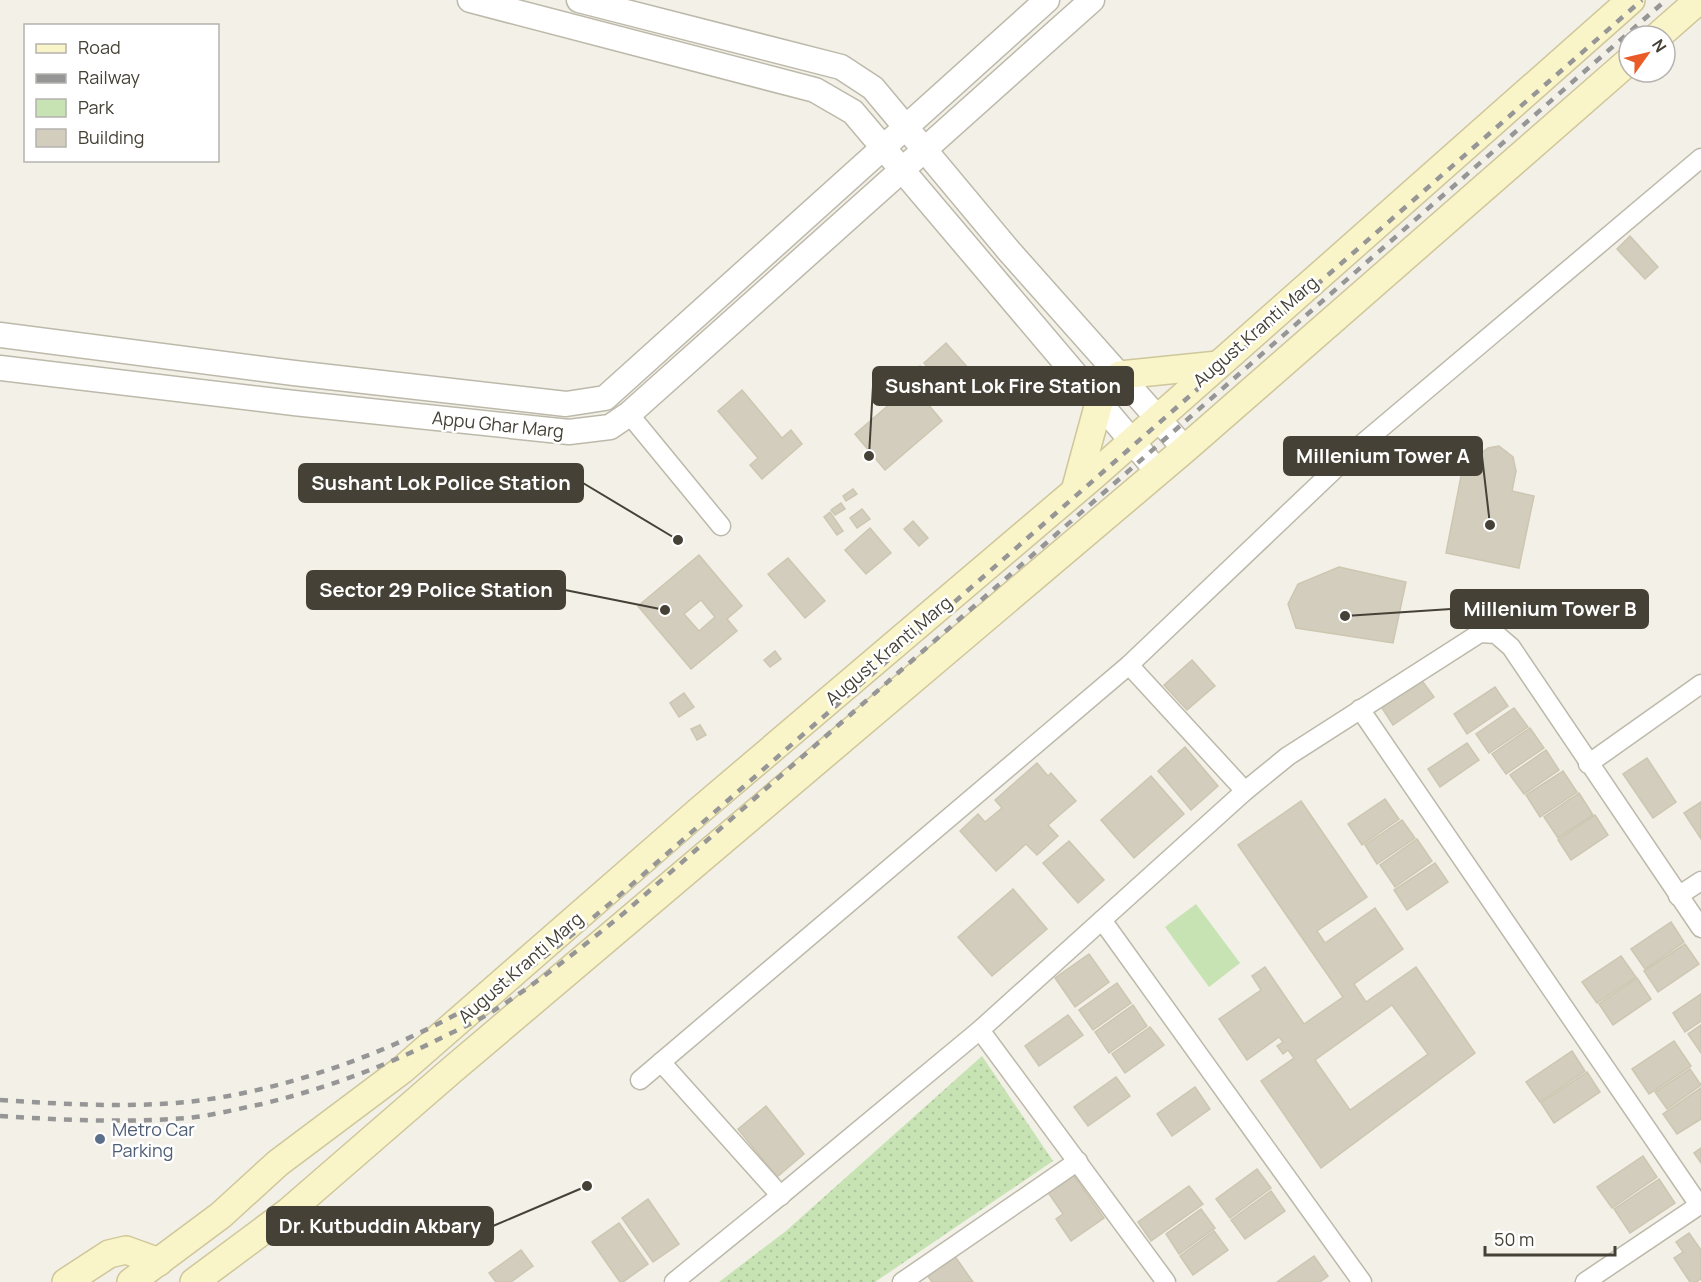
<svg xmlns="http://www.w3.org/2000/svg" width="1701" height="1282" viewBox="0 0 1701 1282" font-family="Manrope,sans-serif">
	<defs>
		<pattern id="green-dots" width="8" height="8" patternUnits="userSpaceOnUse" patternTransform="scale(1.5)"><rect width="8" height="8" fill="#c7e3b3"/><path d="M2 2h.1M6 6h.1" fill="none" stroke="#acc49b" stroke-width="1.8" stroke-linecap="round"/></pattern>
	</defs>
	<rect width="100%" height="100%" fill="#f2f0e7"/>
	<polygon fill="url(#green-dots)" points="982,1056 1053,1161 875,1282 719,1282 786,1231"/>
	<polygon fill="#c7e3b3" points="1196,904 1240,963 1209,987 1165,927"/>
	<g fill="#d3cdbd" stroke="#cdc6b1" stroke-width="1.5" fill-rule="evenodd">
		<polygon points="1630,236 1658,267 1645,279 1617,249"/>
		<polygon points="946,343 984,386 962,405 924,363"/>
		<polygon points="920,366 941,390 927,403 942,421 885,470 855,434 912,385 921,396 927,391 912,373"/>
		<polygon points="742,390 782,438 791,430 802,444 762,479 750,465 758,458 718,411"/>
		<polygon points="1499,446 1513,457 1516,471 1512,491 1534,496 1519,568 1446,553 1463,466 1488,448"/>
		<polygon points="853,489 857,494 846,501 843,496"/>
		<polygon points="841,503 845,509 835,515 831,510"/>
		<polygon points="862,509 870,519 857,528 850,518"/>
		<polygon points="830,512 843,531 837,535 824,517"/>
		<polygon points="913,521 928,538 919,546 904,529"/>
		<polygon points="870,528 891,553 866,574 845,550"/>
		<path d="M699 555 742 606 727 619 737 631 691 669 638 606ZM701 600 715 617 699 631 684 614Z"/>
		<polygon points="788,558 825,601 805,618 768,574"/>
		<polygon points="1339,567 1406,582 1393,643 1296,628 1288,604 1298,584"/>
		<polygon points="775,651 781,659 770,667 764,660"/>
		<polygon points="1192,660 1215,686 1187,710 1164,685"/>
		<polygon points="1420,678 1434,697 1393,725 1380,705"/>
		<polygon points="1495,687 1508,706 1467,734 1454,714"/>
		<polygon points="684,693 694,707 679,717 670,703"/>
		<polygon points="1514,708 1528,727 1489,753 1476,734"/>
		<polygon points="700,725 706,735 697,740 691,729"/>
		<polygon points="1530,728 1544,748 1506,774 1492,754"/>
		<polygon points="1467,743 1479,760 1440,787 1428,769"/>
		<polygon points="1185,747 1218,786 1191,810 1158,771"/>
		<polygon points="1546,750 1559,770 1524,794 1510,775"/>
		<polygon points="1647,758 1676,802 1653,818 1623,774"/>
		<polygon points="1037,763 1048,776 1051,773 1076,801 1048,825 1058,836 1037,855 1026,844 996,871 960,831 978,814 985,822 1002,808 995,800"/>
		<polygon points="1563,771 1577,792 1540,817 1526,795"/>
		<polygon points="1151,776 1184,814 1134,858 1101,820"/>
		<polygon points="1579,793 1593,815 1558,838 1544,817"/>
		<polygon points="1385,799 1399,819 1362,845 1348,824"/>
		<path d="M1301 801 1367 897 1317 931 1325 943 1375 908 1403 949 1354 984 1366 1002 1416 967 1475 1053 1321 1168 1261 1081 1294 1058 1288 1050 1283 1054 1277 1046 1283 1042 1279 1037 1247 1060 1219 1019 1261 990 1252 976 1265 967 1304 1024 1343 997 1238 845ZM1392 1005 1428 1054 1350 1110 1315 1060Z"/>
		<polygon points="1701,802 1701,839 1684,813"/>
		<polygon points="1595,815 1608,835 1571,860 1558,840"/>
		<polygon points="1402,820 1415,838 1377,864 1365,845"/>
		<polygon points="1417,839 1432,861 1395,887 1380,865"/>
		<polygon points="1069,841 1104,880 1078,903 1043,863"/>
		<polygon points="1435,863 1448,882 1407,910 1394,890"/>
		<polygon points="1013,889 1047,929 992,976 958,937"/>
		<polygon points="1671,922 1684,942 1645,969 1631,949"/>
		<polygon points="1685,944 1699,964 1658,992 1644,971"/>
		<polygon points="1089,954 1109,982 1075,1007 1055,978"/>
		<polygon points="1621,956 1636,977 1597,1003 1582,982"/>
		<polygon points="1637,978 1651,999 1613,1025 1599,1004"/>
		<polygon points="1117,983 1131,1003 1093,1030 1079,1010"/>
		<polygon points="1701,994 1701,1021 1685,1032 1673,1013"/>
		<polygon points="1133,1005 1147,1026 1109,1053 1095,1032"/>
		<polygon points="1068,1015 1083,1035 1039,1066 1025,1046"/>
		<polygon points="1701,1025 1701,1053 1688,1034"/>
		<polygon points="1150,1027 1164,1045 1125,1073 1112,1054"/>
		<polygon points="1674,1041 1691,1066 1649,1094 1632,1069"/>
		<polygon points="1572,1051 1585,1071 1540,1102 1526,1082"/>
		<polygon points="1690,1069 1701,1085 1667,1109 1655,1092"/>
		<polygon points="1587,1072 1600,1092 1554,1123 1541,1103"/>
		<polygon points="1116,1077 1130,1096 1088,1126 1074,1107"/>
		<polygon points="1195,1087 1210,1109 1172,1136 1157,1114"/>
		<polygon points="1701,1088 1701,1119 1677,1134 1663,1114"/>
		<polygon points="766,1106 804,1154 777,1177 738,1129"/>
		<polygon points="1701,1148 1701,1163 1694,1153"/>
		<polygon points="1643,1156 1657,1177 1612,1208 1597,1187"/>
		<polygon points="1257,1169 1271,1188 1230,1218 1216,1199"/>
		<polygon points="1072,1173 1104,1218 1071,1241 1056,1219 1063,1214 1047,1191"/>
		<polygon points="1659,1179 1675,1203 1630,1233 1614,1209"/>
		<polygon points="1189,1186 1203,1204 1151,1241 1138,1222"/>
		<polygon points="1271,1191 1285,1211 1245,1239 1231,1220"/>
		<polygon points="648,1199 679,1244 653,1262 622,1218"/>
		<polygon points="1201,1209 1215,1228 1179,1254 1166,1234"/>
		<polygon points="619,1223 648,1264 623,1282 620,1282 592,1242"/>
		<polygon points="1214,1231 1228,1250 1193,1275 1180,1256"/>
		<polygon points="1689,1233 1701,1250 1701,1279 1696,1282 1690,1282 1674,1258 1683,1252 1676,1242"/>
		<polygon points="521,1250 533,1266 511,1282 496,1282 489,1273"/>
		<polygon points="954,1255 973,1282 932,1282 927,1275"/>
		<polygon points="1314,1256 1328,1276 1320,1282 1277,1282"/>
	</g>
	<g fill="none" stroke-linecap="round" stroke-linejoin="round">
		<defs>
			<g id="minor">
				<polyline points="629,414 721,526"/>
				<polyline points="1129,665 1245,791"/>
				<polyline points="1360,709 1699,1205"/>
				<polyline points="1588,764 1701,684"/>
				<polyline points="1678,896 1701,881"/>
				<polyline points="1102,920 1362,1282"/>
				<polyline points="980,1030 1166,1282"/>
				<polyline points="661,1062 781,1196"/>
				<polyline points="640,1080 1129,665 1356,449 1701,158"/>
				<polyline points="674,1282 775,1200 980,1030 1245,791 1288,756 1480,633 1496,634 1511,647 1701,928"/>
				<polyline points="902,1282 1078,1161"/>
				<polyline points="1585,1282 1701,1204"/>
			</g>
			<g id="tertiary">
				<polyline points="470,0 815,90 853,112 1158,472"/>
				<polyline points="579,0 841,67 873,88 1009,251 1185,449"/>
				<polyline points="0,335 294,373 566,404 605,398 1047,0"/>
				<polyline points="0,368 294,403 569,432 610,427 629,414 1092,0"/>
			</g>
			<g id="secondary">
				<polyline points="1658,36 1699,0"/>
				<polyline points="1120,375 1218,365"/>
				<polyline points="1075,491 1099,403"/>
				<polyline points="66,1282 109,1254 126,1250 159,1262"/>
				<polyline points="131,1282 221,1215 278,1163 402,1070 700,810 1093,476 1631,0"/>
				<polyline points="194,1282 288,1212 453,1069 1185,449 1629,61"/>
			</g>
		</defs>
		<use href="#minor" stroke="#bdb9aa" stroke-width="21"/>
		<use href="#tertiary" stroke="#bdb9aa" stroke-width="27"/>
		<use href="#secondary" stroke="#cfc79a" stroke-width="30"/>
		<use href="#minor" stroke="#fff" stroke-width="18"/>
		<use href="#tertiary" stroke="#fff" stroke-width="24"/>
		<use href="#secondary" stroke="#faf4c9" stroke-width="27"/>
		<g stroke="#969696" stroke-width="4.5" stroke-dasharray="8 8" stroke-linecap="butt">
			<path d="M0 1100C62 1104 124 1108 186 1102 285 1092 398 1050 483 999 530 971 572 935 613 901L1642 0"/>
			<path d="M0 1116C62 1120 124 1123 186 1118 211 1116 237 1109 262 1104 328 1088 389 1065 449 1034 464 1027 479 1020 493 1011 539 982 581 948 624 913L1666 0"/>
		</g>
	</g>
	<circle fill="#5c6f8a" stroke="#fff" stroke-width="2" cx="100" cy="1139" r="6"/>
	<g text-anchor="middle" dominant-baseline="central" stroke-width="5" stroke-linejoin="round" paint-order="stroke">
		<g font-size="18" fill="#454136" stroke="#fff">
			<text transform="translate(1255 331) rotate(-41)">August Kranti Marg</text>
			<text transform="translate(498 424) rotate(6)">Appu Ghar Marg</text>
			<text transform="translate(888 650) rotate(-40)">August Kranti Marg</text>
			<text transform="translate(520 967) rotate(-41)">August Kranti Marg</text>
		</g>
		<g font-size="18" fill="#4e5e75" stroke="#fff" text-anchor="start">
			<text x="112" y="1129">Metro Car<tspan x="112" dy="21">Parking</tspan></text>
		</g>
	</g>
	<path fill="none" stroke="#454136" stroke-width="2" d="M869 456L873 386M1490 525L1482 456M678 540L583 483M665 610L565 590M1345 616L1451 609M587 1186L493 1226"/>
	<g fill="#454136" stroke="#fff" stroke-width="2">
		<circle cx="869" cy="456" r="6"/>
		<circle cx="1490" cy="525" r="6"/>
		<circle cx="678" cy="540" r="6"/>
		<circle cx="665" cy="610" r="6"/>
		<circle cx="1345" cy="616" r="6"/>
		<circle cx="587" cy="1186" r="6"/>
	</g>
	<g fill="#454136" stroke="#454136" stroke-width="2">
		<rect x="873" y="367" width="260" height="38" rx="6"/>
		<rect x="1284" y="437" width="198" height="38" rx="6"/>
		<rect x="299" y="464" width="284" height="38" rx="6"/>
		<rect x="307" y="571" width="258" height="38" rx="6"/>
		<rect x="1451" y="590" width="197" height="38" rx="6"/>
		<rect x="267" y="1207" width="226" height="38" rx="6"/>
	</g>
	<g font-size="20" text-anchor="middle" font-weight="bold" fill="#fff">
		<text x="1003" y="393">Sushant Lok Fire Station</text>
		<text x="1383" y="463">Millenium Tower A</text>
		<text x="441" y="490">Sushant Lok Police Station</text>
		<text x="436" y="597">Sector 29 Police Station</text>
		<text x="1550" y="616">Millenium Tower B</text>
		<text x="380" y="1233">Dr. Kutbuddin Akbary</text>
	</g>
	<rect x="24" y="24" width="195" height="138" fill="#ffffff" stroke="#b5b3af" stroke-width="1.5"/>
	<rect x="36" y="44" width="30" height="9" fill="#faf4c9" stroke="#b5b3af" stroke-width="1.5"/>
	<text x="78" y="54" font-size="18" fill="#454136">Road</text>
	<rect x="36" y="74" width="30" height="9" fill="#969696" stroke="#b5b3af" stroke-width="1.5"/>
	<text x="78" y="84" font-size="18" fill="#454136">Railway</text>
	<rect x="36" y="99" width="30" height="18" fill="#c7e3b3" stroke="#b5b3af" stroke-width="1.5"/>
	<text x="78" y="114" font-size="18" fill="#454136">Park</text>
	<rect x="36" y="129" width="30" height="18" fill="#d3cdbd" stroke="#b5b3af" stroke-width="1.5"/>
	<text x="78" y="144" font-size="18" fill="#454136">Building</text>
	<g transform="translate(1647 54) rotate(56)"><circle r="28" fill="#ffffff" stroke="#b5b3af" stroke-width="1.5"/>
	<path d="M0-4.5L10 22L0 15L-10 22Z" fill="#ea5c27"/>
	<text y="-9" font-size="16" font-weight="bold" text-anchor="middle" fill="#454136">N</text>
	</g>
	<path d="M1485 1246v9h130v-9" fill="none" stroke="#454136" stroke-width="3"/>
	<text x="1494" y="1246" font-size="18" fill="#454136" stroke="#ffffff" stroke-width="4.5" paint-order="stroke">50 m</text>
</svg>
